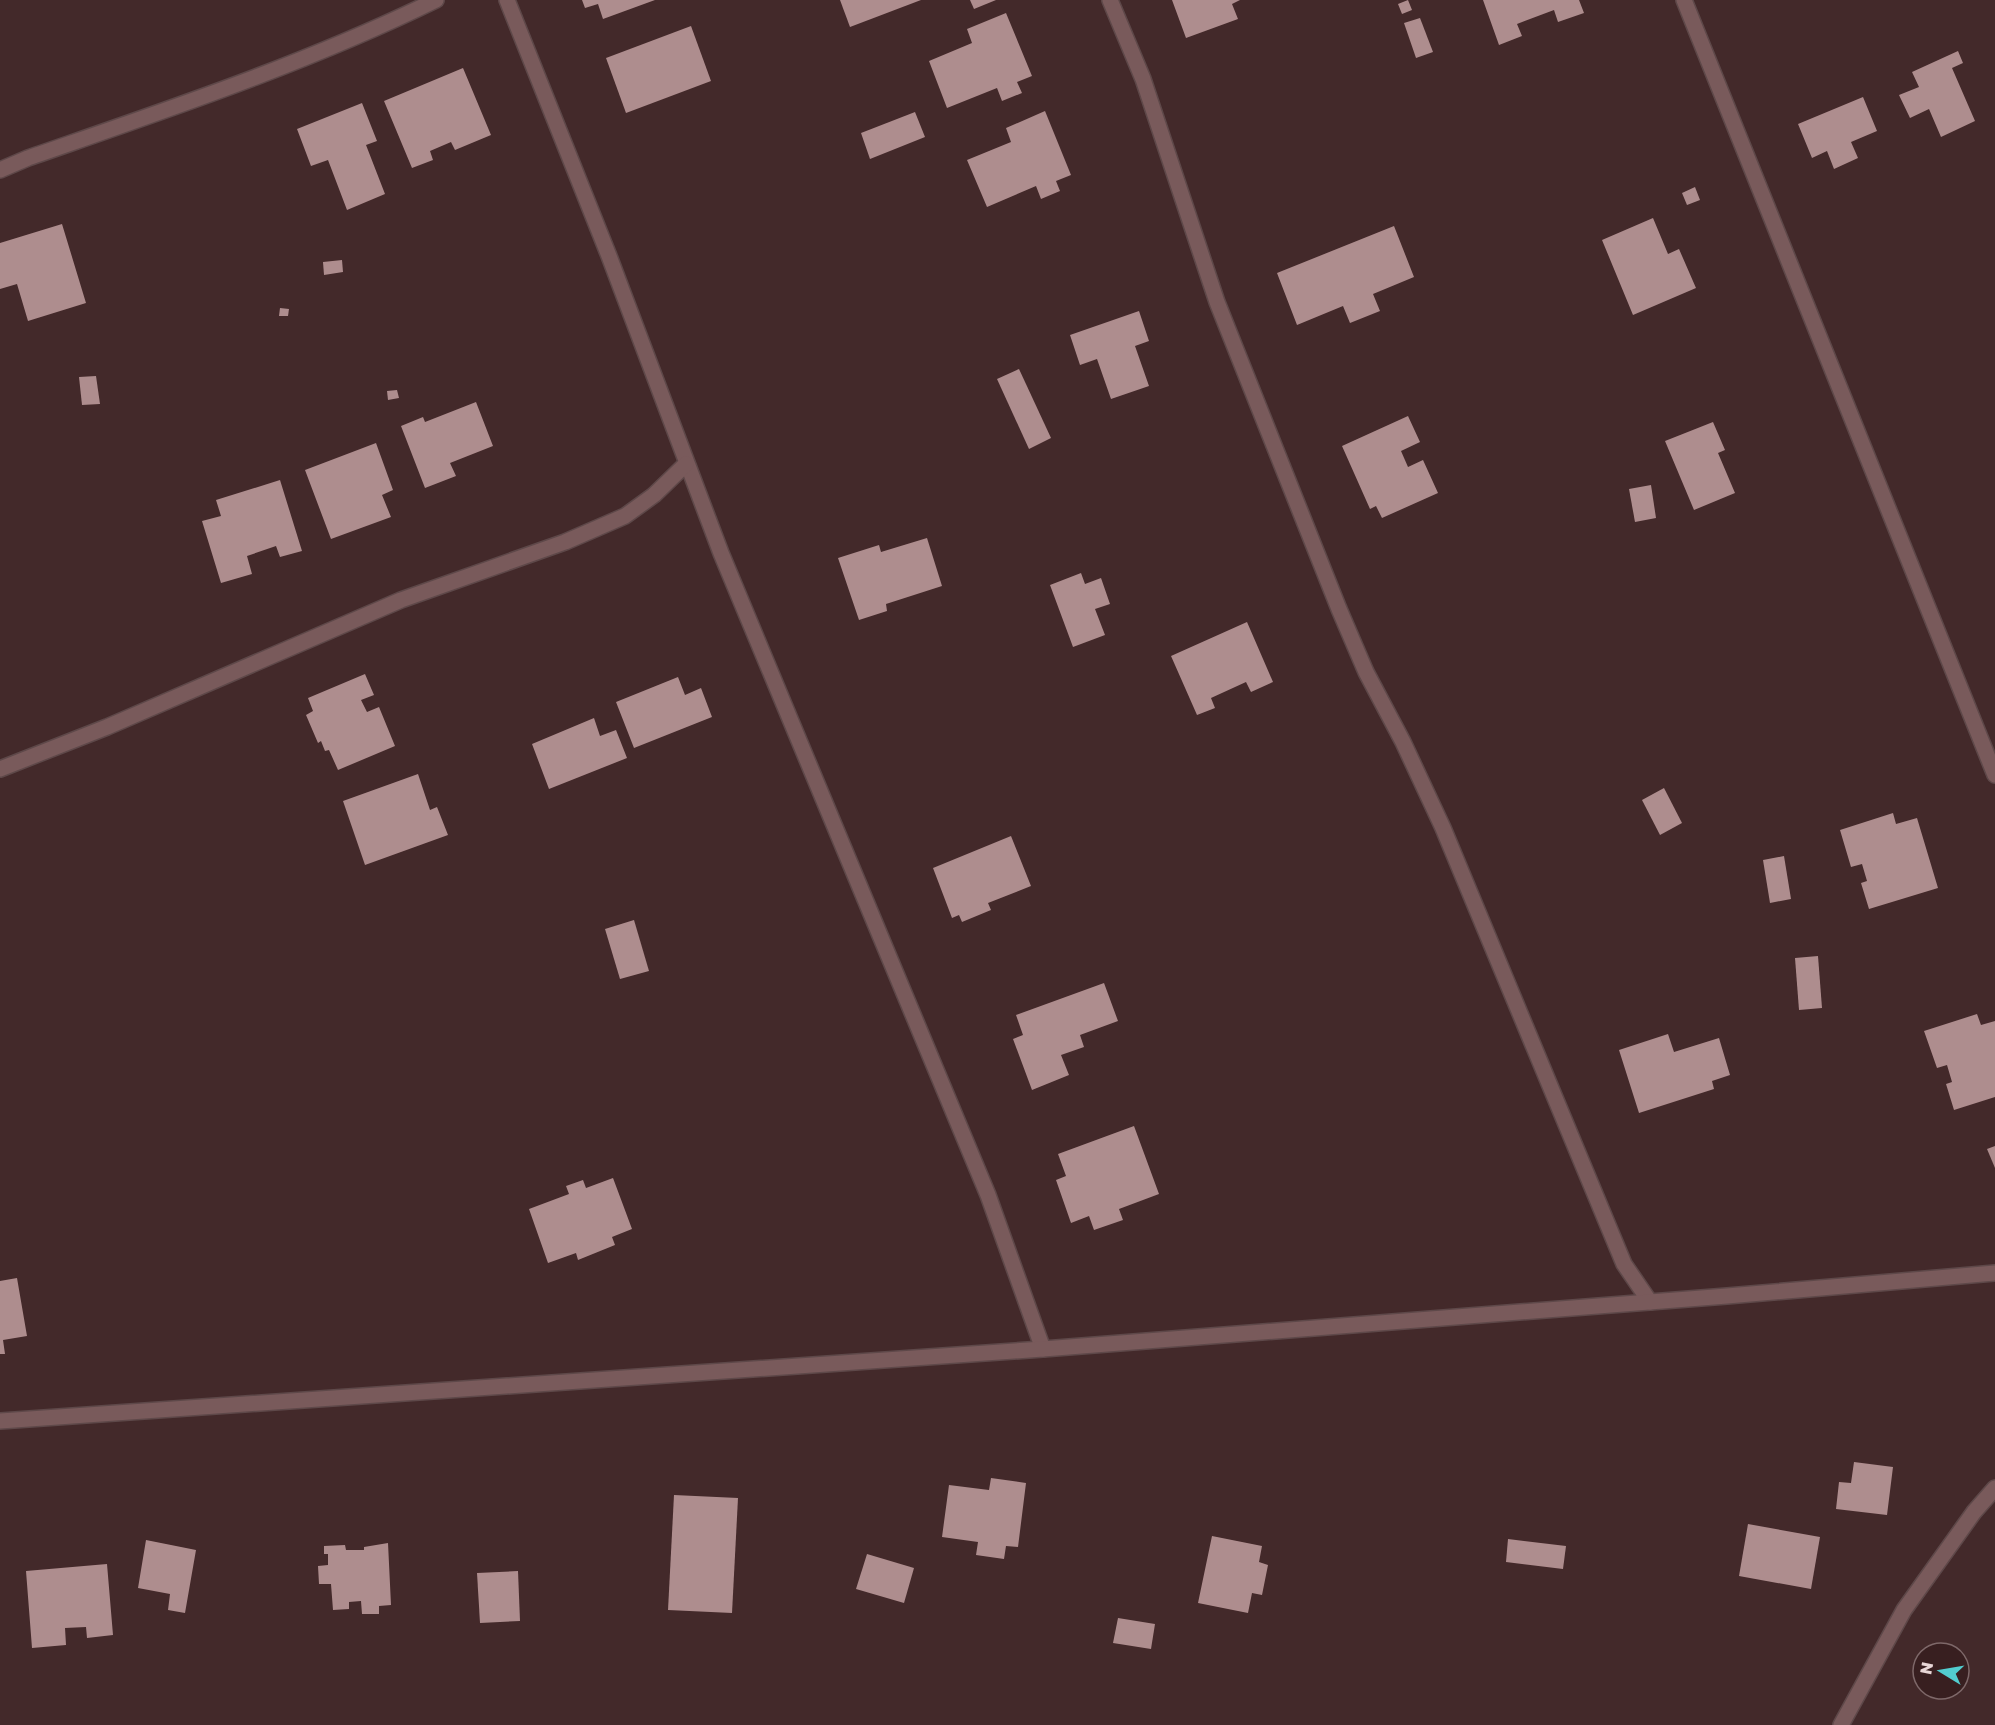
<svg xmlns="http://www.w3.org/2000/svg" width="1995" height="1725" viewBox="0 0 1995 1725" font-family="'Golos Text',sans-serif">
	<rect width="100%" height="100%" fill="#43292a"/>
	<g fill="#ae8d8e">
		<polygon points="582,0 655,0 603,19 598,4 585,8"/>
		<polygon points="840,0 921,0 850,27"/>
		<polygon points="970,0 996,0 974,9"/>
		<polygon points="1172,0 1240,0 1232,4 1238,19 1186,38"/>
		<polygon points="1408,0 1412,10 1402,14 1398,4"/>
		<polygon points="1483,0 1579,0 1584,13 1558,22 1554,10 1517,24 1522,36 1499,45"/>
		<polygon points="1006,13 1032,76 1017,82 1022,93 1002,101 997,88 947,108 929,61 972,43 967,29"/>
		<polygon points="1420,18 1433,52 1416,58 1404,23"/>
		<polygon points="691,26 711,81 626,113 606,58"/>
		<polygon points="1958,51 1963,63 1952,68 1975,121 1941,137 1929,109 1910,118 1899,95 1919,87 1912,72"/>
		<polygon points="463,68 491,135 455,150 451,142 430,151 433,160 412,168 384,101"/>
		<polygon points="1863,97 1877,131 1851,142 1858,158 1834,169 1827,151 1812,158 1798,124"/>
		<polygon points="362,103 377,141 366,145 385,194 347,210 328,160 311,166 297,129"/>
		<polygon points="1045,111 1071,175 1056,181 1060,191 1041,199 1036,186 987,207 967,160 1011,142 1006,128"/>
		<polygon points="915,112 925,137 870,159 861,133"/>
		<polygon points="1695,187 1700,200 1687,205 1682,193"/>
		<polygon points="1653,218 1668,254 1679,249 1696,288 1633,315 1602,240"/>
		<polygon points="62,224 86,303 28,321 17,284 0,289 0,243"/>
		<polygon points="1394,226 1414,277 1373,294 1380,311 1350,323 1343,306 1297,325 1277,273"/>
		<polygon points="342,260 343,272 324,275 323,262"/>
		<polygon points="280,308 289,309 288,316 279,316"/>
		<polygon points="1139,311 1149,341 1135,346 1149,386 1111,399 1097,359 1080,365 1070,335"/>
		<polygon points="1019,369 1051,438 1029,449 997,379"/>
		<polygon points="96,376 100,404 82,405 79,377"/>
		<polygon points="397,390 399,398 388,400 387,391"/>
		<polygon points="476,402 493,446 450,463 456,476 425,488 401,426 423,417 425,422"/>
		<polygon points="1408,416 1420,442 1401,451 1408,467 1423,460 1438,493 1382,518 1376,506 1370,509 1342,446"/>
		<polygon points="1713,422 1725,450 1718,453 1735,493 1694,510 1665,441"/>
		<polygon points="376,443 393,490 382,495 391,517 331,539 305,470"/>
		<polygon points="280,480 302,551 280,557 276,546 247,556 252,574 221,583 202,521 221,516 216,500"/>
		<polygon points="1651,485 1656,518 1635,522 1629,489"/>
		<polygon points="927,538 942,586 886,604 887,611 859,620 838,558 879,545 881,552"/>
		<polygon points="1081,573 1085,584 1101,578 1110,604 1095,609 1105,635 1073,647 1050,585"/>
		<polygon points="1247,622 1273,682 1251,692 1246,682 1211,698 1215,708 1197,715 1171,656"/>
		<polygon points="365,674 374,695 361,700 367,712 379,707 395,746 338,770 329,750 325,751 321,741 318,743 306,715 313,711 308,698"/>
		<polygon points="678,677 685,695 701,688 712,717 634,748 616,702"/>
		<polygon points="594,718 600,736 616,730 627,758 549,789 532,744"/>
		<polygon points="418,774 430,810 437,807 448,835 365,865 343,801"/>
		<polygon points="1664,788 1682,823 1660,835 1642,800"/>
		<polygon points="1893,813 1896,824 1917,818 1938,888 1869,909 1861,883 1867,881 1862,864 1851,867 1840,830"/>
		<polygon points="1011,836 1031,886 988,903 991,910 962,922 959,915 952,918 933,868"/>
		<polygon points="1784,856 1791,899 1770,903 1763,860"/>
		<polygon points="634,920 649,971 620,979 605,929"/>
		<polygon points="1818,956 1822,1008 1799,1010 1795,958"/>
		<polygon points="1104,983 1118,1021 1080,1035 1084,1047 1061,1055 1069,1075 1032,1090 1013,1039 1023,1035 1016,1015"/>
		<polygon points="1977,1014 1981,1025 1995,1021 1995,1097 1954,1110 1946,1084 1952,1082 1947,1065 1937,1068 1924,1031"/>
		<polygon points="1668,1034 1674,1052 1719,1038 1730,1075 1712,1081 1714,1089 1639,1113 1619,1050"/>
		<polygon points="1134,1126 1159,1194 1119,1209 1123,1220 1094,1230 1089,1216 1071,1223 1056,1180 1066,1176 1058,1154"/>
		<polygon points="1995,1146 1995,1168 1987,1149"/>
		<polygon points="613,1178 632,1229 612,1237 615,1245 578,1260 576,1253 548,1263 529,1209 569,1194 566,1186 583,1180 586,1188"/>
		<polygon points="17,1278 27,1336 3,1340 5,1354 0,1354 0,1281"/>
		<polygon points="1854,1462 1893,1467 1887,1515 1836,1509 1839,1482 1851,1483"/>
		<polygon points="991,1478 1026,1483 1018,1547 1006,1546 1004,1559 976,1555 978,1542 942,1537 949,1485 989,1490"/>
		<polygon points="674,1495 738,1498 732,1613 668,1610"/>
		<polygon points="1748,1524 1820,1537 1811,1589 1739,1576"/>
		<polygon points="1212,1536 1262,1546 1259,1562 1268,1565 1262,1595 1252,1593 1248,1613 1198,1603"/>
		<polygon points="1508,1539 1566,1546 1563,1569 1506,1562"/>
		<polygon points="146,1540 196,1550 185,1613 168,1610 170,1594 138,1588"/>
		<polygon points="388,1543 391,1605 379,1606 379,1614 362,1614 361,1601 349,1602 349,1609 333,1610 331,1584 319,1584 318,1566 328,1565 328,1554 324,1554 324,1546 345,1545 346,1550 364,1550 364,1547"/>
		<polygon points="867,1554 914,1568 904,1603 856,1589"/>
		<polygon points="107,1564 113,1635 87,1638 86,1627 65,1628 66,1645 32,1648 26,1571"/>
		<polygon points="518,1571 520,1621 480,1623 477,1573"/>
		<polygon points="1118,1618 1155,1624 1151,1649 1113,1643"/>
	</g>
	<g fill="none" stroke-linecap="round" stroke-linejoin="round">
		<defs>
			<g id="street">
				<polyline points="507,0 609,256 721,553 988,1195 1043,1349"/>
				<polyline points="1110,0 1143,79 1217,302 1339,609 1366,672 1403,742 1443,828 1624,1264 1650,1302"/>
				<polyline points="1684,0 1995,775"/>
				<path d="M0 170 28 158C166 110 305 64 436 0"/>
				<polyline points="0,769 107,727 401,600 565,542 625,516 654,495 686,464"/>
				<polyline points="0,1421 1043,1349 1727,1296 1995,1273"/>
				<polyline points="1841,1725 1904,1610 1974,1512 1995,1488"/>
			</g>
		</defs>
		<use href="#street" stroke="#5e4849" stroke-width="18"/>
		<use href="#street" stroke="#795a5b" stroke-width="15"/>
	</g>
	<g transform="translate(1941 1671) rotate(281)"><circle r="28" fill="#381f20" stroke="#7e6869" stroke-width="1.5"/>
	<path d="M0-4.5L10 22L0 15L-10 22Z" fill="#52cdcf"/>
	<text y="-9" font-size="16" font-weight="bold" text-anchor="middle" fill="#e8d6d6">N</text>
	</g>
</svg>
